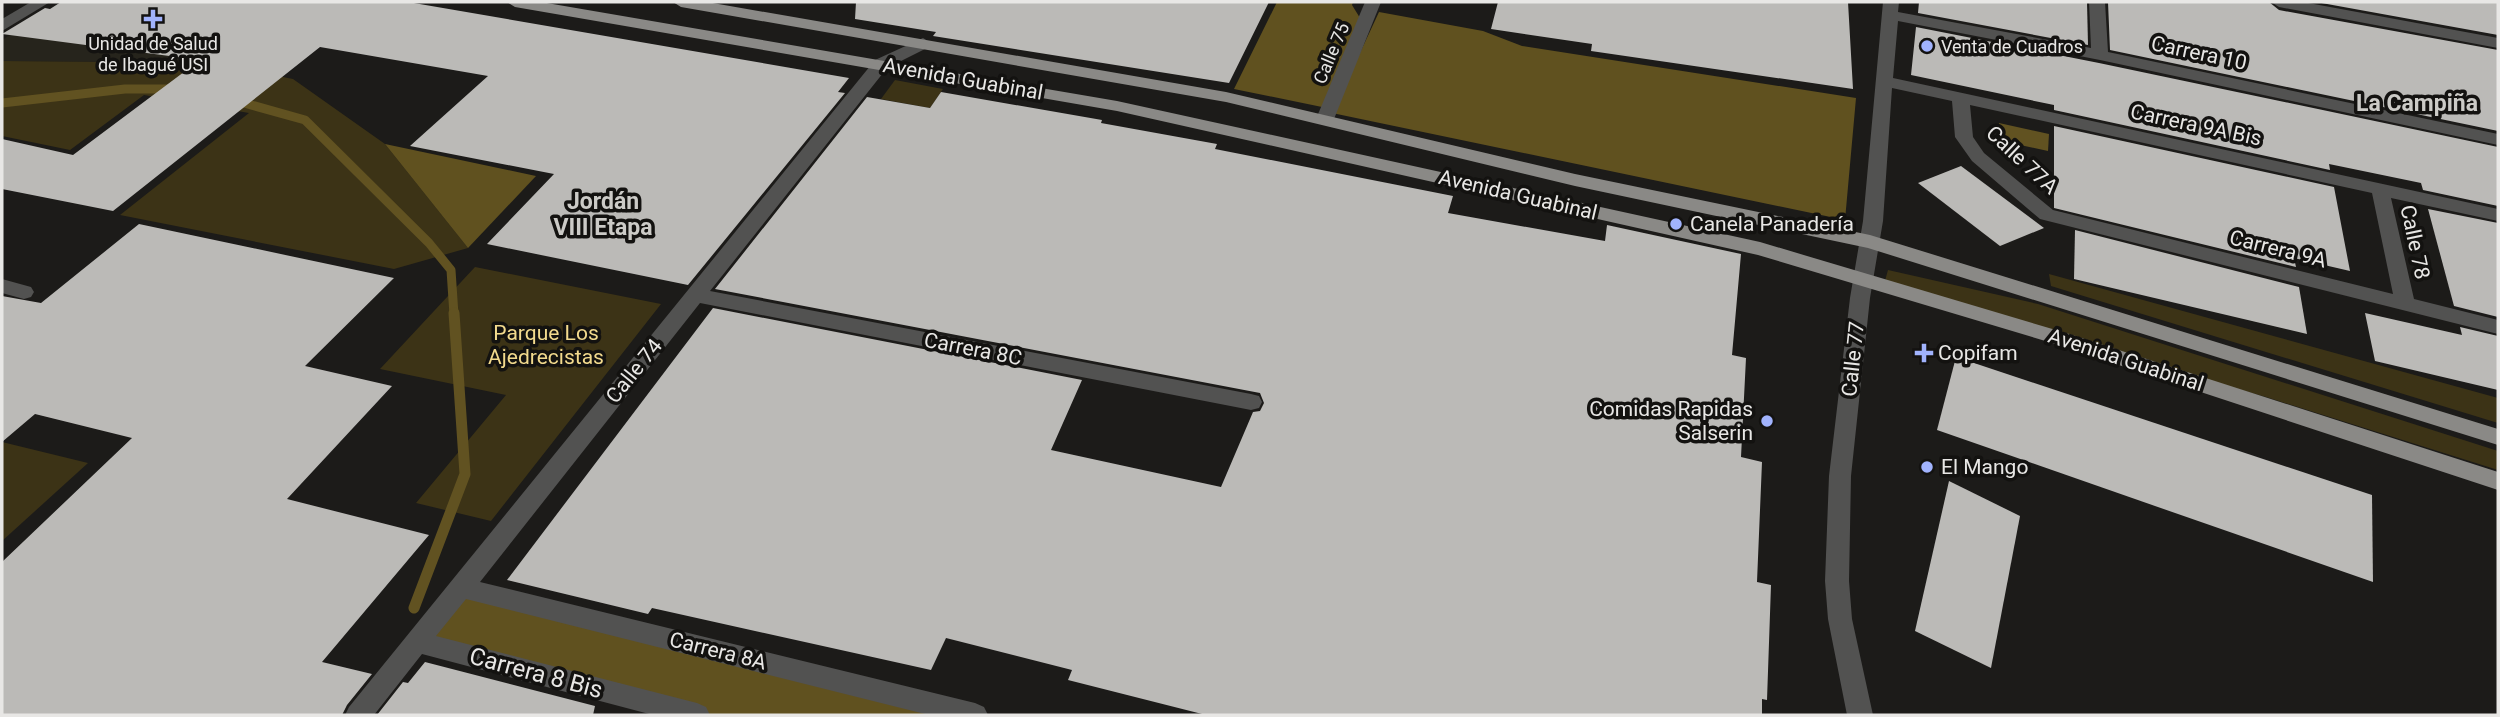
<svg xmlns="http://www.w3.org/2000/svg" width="2500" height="717" viewBox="0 0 2500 717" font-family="Roboto,sans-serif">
	<rect width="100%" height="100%" fill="#1c1b19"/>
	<polygon fill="#26241c" points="61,2 294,2 213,63 2,61 2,40"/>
	<g fill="#3c3316">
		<polygon points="2,61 213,63 293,79 385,144 468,248 394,269 120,215 249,113 144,95 70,150 2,136"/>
		<polygon points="895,80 943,89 930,108 881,99"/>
		<polygon points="475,267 661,304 491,521 416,503 506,395 380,369"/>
		<polygon points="1888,270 2038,304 2498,451 2498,470 2266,397 1883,288"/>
		<polygon points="2049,274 2498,398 2498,423 2051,286"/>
		<polygon points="2,442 88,463 2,541"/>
	</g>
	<g fill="#60511f">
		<polygon points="1277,2 1353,2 1352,5 1360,18 1322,107 1234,89"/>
		<polygon points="1379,12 1483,31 1522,46 1856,98 1845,220 1332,113"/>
		<polygon points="385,144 536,176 468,248"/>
		<polygon points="460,587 975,715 697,715 417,642"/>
	</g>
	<polygon fill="#615221" points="1999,123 2049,134 2048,151 1997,140"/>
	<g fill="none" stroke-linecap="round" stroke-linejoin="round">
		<g stroke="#615221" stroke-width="9">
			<polyline points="237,101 305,120 429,243 451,270 454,315"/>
			<polyline points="2,103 125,89 173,89"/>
		</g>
		<polyline stroke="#615221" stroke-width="11" points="414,608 465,474 454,313"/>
	</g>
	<g fill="#bbbab7">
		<polygon points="61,2 408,2 849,78 838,92 845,93 688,285 487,244 554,174 410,146 488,76 320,47 113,211 2,189 2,139 73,155 200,60 2,34 45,8 50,9"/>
		<polygon points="856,2 1269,2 1229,83 933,36 936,32 855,19"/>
		<polygon points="1498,2 1848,2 1853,89 1591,51 1592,44 1491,29"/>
		<polygon points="1919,2 2087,2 2088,45 1918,13"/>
		<polygon points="2108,2 2269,2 2279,10 2498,50 2498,131 2110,50"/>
		<polygon points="2316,2 2498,2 2498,35"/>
		<polygon points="1916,27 2099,63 2498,147 2498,206 2423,190 2421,183 2329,164 2330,170 2054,110 2054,105 1911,75"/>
		<polygon points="941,92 1102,120 1101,123 1217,144 1215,149 1453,196 1448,213 1605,241 1607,225 1741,254 1732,355 1746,358 1741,457 1762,462 1757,582 1771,585 1767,700 1762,699 1762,715 1206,715 1068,680 1072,670 946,638 931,670 652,608 648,614 507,580 713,308 1082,380 1051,450 1221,487 1253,412 1260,411 1264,403 1260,393 715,289 867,97 930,108"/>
		<polygon points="2054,126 2334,187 2350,271 2294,258 2296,267 2054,208"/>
		<polygon points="1961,166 2044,228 2000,246 1918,183"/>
		<polygon points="2428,209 2498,223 2498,317 2454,306"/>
		<polygon points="139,224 394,278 305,366 392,386 287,499 429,535 322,662 372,674 347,705 342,715 2,715 2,562 132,438 35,414 2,442 2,296 41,303"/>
		<polygon points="2075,230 2299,287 2307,334 2074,279"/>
		<polygon points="2365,313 2462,335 2460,327 2498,336 2498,390 2375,361"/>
		<polygon points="1956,357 2372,495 2373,582 1937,430"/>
		<polygon points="1949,481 2020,516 1991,668 1915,631"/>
		<polygon points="425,662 595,706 593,715 377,715 403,682 408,683"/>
	</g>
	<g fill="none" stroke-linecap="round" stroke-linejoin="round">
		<g fill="#525251" fill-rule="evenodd">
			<polygon points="31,2 50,2 2,31 2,19"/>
			<polygon points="1365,2 1381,2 1334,119 1331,123 1319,123 1316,119"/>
			<path d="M1883 2H1899L1898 12 2091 48 2089 2H2105L2108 52 2498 134V145L2100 60 1898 21 1893 78 2498 209V221L2391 198 2414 299 2498 320V334L2040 219 1972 161 1955 137 1952 101 1892 88 1883 221 1870 298 1851 476 1849 581 1852 619 1873 715H1847L1828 619 1825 581 1829 476 1850 298 1863 221ZM1970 105 2372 193 2393 294 2053 210 1984 153 1973 137Z"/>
			<polygon points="2271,2 2303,2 2498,38 2498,48 2279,7"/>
			<polygon points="923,38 931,43 929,47 887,68 710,291 1251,394 1259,396 1262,402 1259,408 1251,410 700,303 480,582 975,703 984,707 988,715 929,715 466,599 436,636 697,703 706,707 710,715 653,715 422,654 374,715 345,715 349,707 875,60"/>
			<polygon points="2,279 31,287 34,292 31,297 24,299 2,293"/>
		</g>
		<g fill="#8a8986" fill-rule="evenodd">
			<polygon points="507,2 541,2 1117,101 1760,242 2066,333 2498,472 2498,490 2052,343 1758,255 1117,111 515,7"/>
			<polygon points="673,2 707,2 1226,92 1575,174 1870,235 2498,429 2498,445 1868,248 1575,186 1226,102 681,7"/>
		</g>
	</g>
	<g fill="#a1b3fd" stroke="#131210" stroke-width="2.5">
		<path d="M149.5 8.5h7v7h7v7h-7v7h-7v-7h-7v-7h7z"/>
		<circle cx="1927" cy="46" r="7"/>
		<circle cx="1676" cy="224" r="7"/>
		<path d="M1920.5 342.5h7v7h7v7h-7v7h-7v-7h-7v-7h7z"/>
		<circle cx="1767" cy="421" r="7"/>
		<circle cx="1927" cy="467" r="7"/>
	</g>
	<g text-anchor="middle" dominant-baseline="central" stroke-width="7" stroke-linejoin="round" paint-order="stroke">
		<g font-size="18" fill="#e8e7e5" stroke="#131210">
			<text x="153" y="43">Unidad de Salud<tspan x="153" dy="21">de Ibagué USI</tspan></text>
			<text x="1941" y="46" text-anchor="start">Venta de Cuadros</text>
		</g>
		<g font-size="18" fill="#e8e7e5" stroke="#131210">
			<text transform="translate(1331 53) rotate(-67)">Calle 75</text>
		</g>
		<g font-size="21" fill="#e8e7e5" stroke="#131210">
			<text transform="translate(2199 53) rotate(12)">Carrera 10</text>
			<text transform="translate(963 79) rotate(10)">Avenida Guabinal</text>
			<text transform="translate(2196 125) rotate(12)">Carrera 9A Bis</text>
			<text transform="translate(2022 160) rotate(43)">Calle 77A</text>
			<text transform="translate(1518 195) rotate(13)">Avenida Guabinal</text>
			<text transform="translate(2415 242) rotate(78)">Calle 78</text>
			<text transform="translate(2278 249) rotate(14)">Carrera 9A</text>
			<text transform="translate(973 349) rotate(11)">Carrera 8C</text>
			<text transform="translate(1853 359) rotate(-84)">Calle 77</text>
			<text transform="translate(2126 360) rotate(18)">Avenida Guabinal</text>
			<text transform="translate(634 371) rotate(-51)">Calle 74</text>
			<text transform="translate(718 651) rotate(14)">Carrera 8A</text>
		</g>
		<g font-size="21" fill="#e8e7e5" stroke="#131210" text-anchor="start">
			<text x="1690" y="224">Canela Panadería</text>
			<text x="1938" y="353">Copifam</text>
			<text x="1753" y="409" text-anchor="end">Comidas Rapidas<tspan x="1753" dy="24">Salserin</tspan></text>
			<text x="1941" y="467">El Mango</text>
		</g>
		<g font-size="21" fill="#f2da8d" stroke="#131210">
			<text x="546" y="333">Parque Los<tspan x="546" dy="24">Ajedrecistas</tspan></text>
		</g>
		<g font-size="23" font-weight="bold" fill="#cccbc7" stroke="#131210">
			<text x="2417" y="103">La Campiña</text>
			<text x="603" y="201">Jordán<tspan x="603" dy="26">VIII Etapa</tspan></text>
		</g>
		<g font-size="24" fill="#e8e7e5" stroke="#131210">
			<text transform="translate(536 673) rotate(15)">Carrera 8 Bis</text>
		</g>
	</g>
	<rect width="2500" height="717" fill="none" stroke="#e8e7e5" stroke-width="7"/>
</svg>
